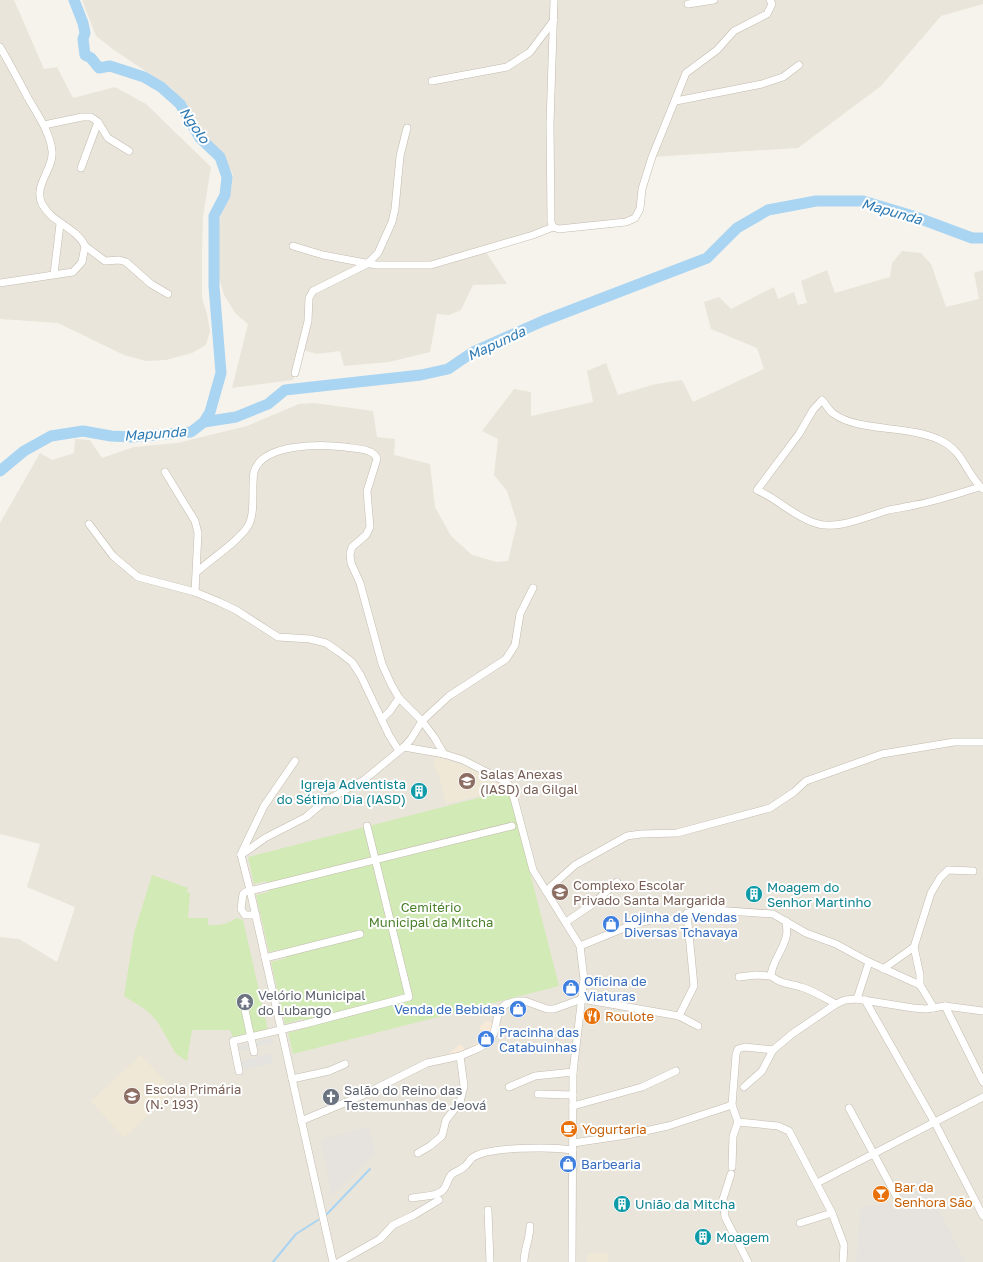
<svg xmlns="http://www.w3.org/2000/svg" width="983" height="1262" viewBox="0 0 983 1262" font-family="'Golos Text',sans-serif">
	<rect width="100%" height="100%" fill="#f6f3ec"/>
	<g fill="#eae5da">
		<polygon points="0,0 14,0 44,69 57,67 73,98 115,87 146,104 211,167 203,217 202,253 202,298 207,314 210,331 206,345 192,353 166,360 146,361 124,355 58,323 0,319"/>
		<polygon points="82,0 983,0 983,4 941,16 881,86 798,148 652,157 635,218 559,229 484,249 507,284 473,285 461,310 449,315 437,314 430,352 389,362 344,366 340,351 317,354 300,349 293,380 232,388 248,324 236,314 224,295 217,271 219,220 231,191 233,174 220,152 202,135 183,101 171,88 114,50 96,36"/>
		<polygon points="902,251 921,253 931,264 946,307 979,299 974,273 983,270 983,1262 0,1262 0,937 19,939 57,962 75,907 27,887 40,844 0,834 0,523 40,453 52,460 74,453 75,439 90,440 102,458 134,447 177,443 247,426 299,404 314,403 373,411 377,437 395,439 394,455 430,464 435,507 451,536 472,555 497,562 508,561 517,523 507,491 494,475 498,439 482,431 514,389 531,392 531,416 593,402 587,371 606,363 618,395 656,384 682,380 693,402 764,369 757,348 711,329 704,302 719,297 731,309 774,287 778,299 794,292 798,305 807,303 801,281 827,270 835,293 890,277 892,263"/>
	</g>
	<polygon fill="#f7ead8" points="487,1020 494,1025 489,1040 479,1047 447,1057 447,1055 461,1044 465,1050 485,1038 479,1027"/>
	<g fill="#e6e2dd">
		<polygon points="369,1127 375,1153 332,1196 321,1140"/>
		<polygon points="922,1178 965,1262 856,1262 861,1207 905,1202 899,1191"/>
	</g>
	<g fill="#efe8d6">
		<polygon points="436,757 466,766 505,787 505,789 446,804 439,775 433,765"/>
		<polygon points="141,1055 174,1091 124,1138 91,1101"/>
		<polygon points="608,1253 608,1262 587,1262 587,1254"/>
	</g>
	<g fill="#d2eab5">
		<polygon points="509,790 559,986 293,1054 288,1033 306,1028 303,1019 285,1024 271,962 286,958 284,949 269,952 256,895 269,892 266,881 254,884 248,857"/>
		<path d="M152 875 188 888 187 892 190 893 188 918H208V925C220 925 227 925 236 918L243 920 268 1030 233 1038 230 1030H192L187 1061 176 1054 157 1021 146 1010 124 996 134 933Z"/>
	</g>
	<g fill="#e5e3e0">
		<polygon points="272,1038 273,1043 238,1051 237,1046"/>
		<polygon points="271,1054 273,1063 242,1070 240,1061"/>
	</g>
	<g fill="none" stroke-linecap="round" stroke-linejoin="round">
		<g stroke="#a9d4f2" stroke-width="2">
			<polyline points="327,1214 370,1169"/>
			<polyline points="273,1262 296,1234 318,1220"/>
		</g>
		<g stroke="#a9d4f2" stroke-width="11">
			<polyline points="74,0 83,23 85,33 83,39 85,55 91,58 99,68 110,66 144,77 161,87 180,104 200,138 220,157 227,177 225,195 214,216 214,286 221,373 210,412 204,422"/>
			<polyline points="0,471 24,451 51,436 83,431 111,436 131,437 191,432 204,422 236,417 268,404 285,390 421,375 448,369 473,352 543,321 707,258 737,228 768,210 816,201 863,201 913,216 972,238 983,238"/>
		</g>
		<defs>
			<g id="minor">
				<polyline points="554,0 550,124 551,222 553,227 559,229 626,222 635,218 640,209 642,189 652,157 686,73 717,50 734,31 767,14 772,4 770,0"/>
				<polyline points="688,4 714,0"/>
				<path d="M0 47C10 64 19 81 28 98 37 114 50 132 52 151 54 169 33 185 42 204 52 223 76 227 85 246L82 262 73 272 0 283"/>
				<polyline points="432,81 507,67 530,52 554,20"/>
				<polyline points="676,101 762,84 783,77 799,65"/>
				<polyline points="44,125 82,117 91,117 98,122 108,138 129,151"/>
				<polyline points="81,168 98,122"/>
				<polyline points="85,246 105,261 119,260 126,262 151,284 168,294"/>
				<polyline points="293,246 323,255 376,265 431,265 533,235 553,227"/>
				<polyline points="54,274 60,224"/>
				<polyline points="295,373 308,321 309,298 313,291 367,264 378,253 392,222 395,209 400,156 407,128"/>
				<polyline points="165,472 195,521 198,533 195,592"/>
				<path d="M980 487C959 493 937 501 915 505 907 507 898 508 889 510 868 516 836 531 815 523 793 516 778 499 757 490L799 434 813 410 822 400C826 404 829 411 834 414 859 432 908 425 940 440 964 451 967 476 983 489"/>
				<polyline points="89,524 113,556 138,577 195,592 219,602 236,610 278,637 310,639 326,643 339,652 352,662 361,676 389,735 399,751"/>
				<path d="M198 571C212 558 238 542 248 526 256 513 251 487 254 472 262 443 321 444 345 447 354 449 374 448 377 459L367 491 370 527 366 535 352 547 350 554 351 563 360 583 382 664 391 684 399 698 422 721 434 737 444 754"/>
				<polyline points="382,719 390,711 399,698"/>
				<polyline points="404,747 444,754 463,760 504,781 511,787 533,870 580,946 584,979 573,1072 572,1262"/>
				<polyline points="241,854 264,806 295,761"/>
				<polyline points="241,855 250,890 333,1262"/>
				<polyline points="241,855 265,838 306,817 325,801 364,780 404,747 411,739 422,721 449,696 506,659 515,645 520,614 533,588"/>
				<polyline points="546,891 575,865 627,836 641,834 677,833 770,808 794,792 806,781 882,754 954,742 983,742"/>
				<polyline points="256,915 245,915 241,909 243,894 245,892 512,826"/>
				<path d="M786 921C786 926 788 932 786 937 783 951 771 963 771 976 783 985 788 983 801 987 812 990 825 998 836 1004"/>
				<polyline points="566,922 594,903 617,882"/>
				<polyline points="580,946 634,924 655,919 676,919 700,909 773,914 806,933 836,944 869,962 920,985 934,1008"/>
				<polyline points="265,958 360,934"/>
				<polyline points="883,969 914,947"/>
				<polyline points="739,977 756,975 771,976"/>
				<polyline points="920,985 920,975 914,947 931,893 940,878 948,870 973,871"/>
				<polyline points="857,999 869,962"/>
				<polyline points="865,1000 935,1123 983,1216"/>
				<polyline points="945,1006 983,1082"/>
				<polyline points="245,1010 254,1052"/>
				<polyline points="679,1016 694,986 687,913"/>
				<polyline points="239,1071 233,1041 305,1024 409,997 367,826"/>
				<polyline points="292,1079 329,1071 345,1064"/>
				<polyline points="509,1087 535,1076 573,1072"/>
				<polyline points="744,1087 762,1071 773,1050"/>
				<polyline points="538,1094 573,1095"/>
				<polyline points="573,1106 642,1087 676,1071"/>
				<polyline points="849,1108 899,1201"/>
				<polyline points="301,1121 361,1096 427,1063 460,1056 479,1048 490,1041 494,1033 499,1010 506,1004 517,1001 525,1001 547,1009 554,1009 582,999 679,1016 698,1026"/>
				<polyline points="573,1143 627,1135 668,1126 732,1105"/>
				<polyline points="418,1153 430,1146 442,1136 446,1120 460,1102 464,1086 460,1056"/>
				<polyline points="732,1167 733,1136 738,1122"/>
				<polyline points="731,1174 723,1199 725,1217 748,1262"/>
				<polyline points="817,1183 983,1097"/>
				<path d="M412 1198C421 1196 435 1197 442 1191 447 1187 447 1180 451 1175 455 1171 460 1171 464 1167 467 1165 469 1161 472 1158 488 1146 553 1147 573 1150"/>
				<polyline points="488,1210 490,1262"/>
				<polyline points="800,1223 832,1213"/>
				<polyline points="339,1262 380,1239 393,1225 414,1215 439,1200"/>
				<path d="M524 1262C524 1249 530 1239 530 1226"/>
				<polyline points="843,1262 844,1245 832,1213 789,1131 778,1126 738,1122 732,1105 736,1054 738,1049 745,1047 773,1050 792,1034 836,1004 845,1000 857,999 913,1008 926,1009 945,1006 983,1011"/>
			</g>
		</defs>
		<use href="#minor" stroke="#c2bbae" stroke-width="8"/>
		<use href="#minor" stroke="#fff" stroke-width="7"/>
	</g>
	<defs>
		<symbol id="school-disc" viewBox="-11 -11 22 22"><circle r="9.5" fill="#8d6e63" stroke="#fff"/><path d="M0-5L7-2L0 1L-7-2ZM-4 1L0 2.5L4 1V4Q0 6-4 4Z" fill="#fff"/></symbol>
		<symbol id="building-disc" viewBox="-11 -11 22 22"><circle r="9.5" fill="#0f9aa8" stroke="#fff"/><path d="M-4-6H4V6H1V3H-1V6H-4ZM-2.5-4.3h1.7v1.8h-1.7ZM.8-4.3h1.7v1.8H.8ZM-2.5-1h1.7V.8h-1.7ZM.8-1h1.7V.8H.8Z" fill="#fff"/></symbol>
		<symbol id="shop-disc" viewBox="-11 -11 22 22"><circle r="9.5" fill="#3f7fe0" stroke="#fff"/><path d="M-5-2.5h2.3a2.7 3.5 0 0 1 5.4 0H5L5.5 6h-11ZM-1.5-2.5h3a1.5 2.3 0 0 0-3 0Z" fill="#fff"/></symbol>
		<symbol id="temple-disc" viewBox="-11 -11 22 22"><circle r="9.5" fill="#6b7280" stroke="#fff"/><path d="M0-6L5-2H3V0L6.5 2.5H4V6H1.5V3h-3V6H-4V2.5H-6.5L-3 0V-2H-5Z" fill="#fff"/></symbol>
		<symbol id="restaurant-disc" viewBox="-11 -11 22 22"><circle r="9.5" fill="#e8710a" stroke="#fff"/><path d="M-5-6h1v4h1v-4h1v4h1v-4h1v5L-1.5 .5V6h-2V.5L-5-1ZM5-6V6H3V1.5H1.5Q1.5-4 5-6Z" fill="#fff"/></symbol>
		<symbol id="church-disc" viewBox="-11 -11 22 22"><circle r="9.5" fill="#6b7280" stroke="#fff"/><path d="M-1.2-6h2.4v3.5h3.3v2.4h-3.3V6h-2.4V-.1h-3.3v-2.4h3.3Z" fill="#fff"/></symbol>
		<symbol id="cafe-disc" viewBox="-11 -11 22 22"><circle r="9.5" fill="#e8710a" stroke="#fff"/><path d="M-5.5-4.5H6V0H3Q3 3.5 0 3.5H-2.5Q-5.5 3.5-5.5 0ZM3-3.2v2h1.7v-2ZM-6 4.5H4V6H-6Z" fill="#fff"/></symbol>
		<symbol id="bar-disc" viewBox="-11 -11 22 22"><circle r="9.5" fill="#e8710a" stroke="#fff"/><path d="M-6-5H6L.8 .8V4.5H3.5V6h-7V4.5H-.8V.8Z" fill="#fff"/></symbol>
	</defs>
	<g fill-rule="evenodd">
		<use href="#school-disc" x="457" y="771" width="20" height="20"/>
		<use href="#building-disc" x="409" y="781" width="20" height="20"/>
		<use href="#school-disc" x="550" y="882" width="20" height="20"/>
		<use href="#building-disc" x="744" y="884" width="20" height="20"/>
		<use href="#shop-disc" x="601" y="914" width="20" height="20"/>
		<use href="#shop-disc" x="561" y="978" width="20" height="20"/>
		<use href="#temple-disc" x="235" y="992" width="20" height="20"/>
		<use href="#shop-disc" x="508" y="999" width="20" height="20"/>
		<use href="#restaurant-disc" x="582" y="1006" width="20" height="20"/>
		<use href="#shop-disc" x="476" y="1029" width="20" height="20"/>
		<use href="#school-disc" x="122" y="1086" width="20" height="20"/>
		<use href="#church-disc" x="321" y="1087" width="20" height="20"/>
		<use href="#cafe-disc" x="559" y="1119" width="20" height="20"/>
		<use href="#shop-disc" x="558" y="1154" width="20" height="20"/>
		<use href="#bar-disc" x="871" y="1184" width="20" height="20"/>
		<use href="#building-disc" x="612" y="1194" width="20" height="20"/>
		<use href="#building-disc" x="693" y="1227" width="20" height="20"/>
	</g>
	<g text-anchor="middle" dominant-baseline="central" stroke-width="4" stroke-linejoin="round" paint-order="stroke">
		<g font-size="13" fill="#785e54" stroke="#fff" text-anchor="start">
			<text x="480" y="774">Salas Anexas<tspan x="480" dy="15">(IASD) da Gilgal</tspan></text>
			<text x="573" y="885">Complexo Escolar<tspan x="573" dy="15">Privado Santa Margarida</tspan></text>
			<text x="145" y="1089">Escola Primária<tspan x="145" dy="15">(N.º 193)</tspan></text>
		</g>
		<g font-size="13" fill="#0d838f" stroke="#fff" text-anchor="start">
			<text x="406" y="784" text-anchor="end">Igreja Adventista<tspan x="406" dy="15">do Sétimo Dia (IASD)</tspan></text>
			<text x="767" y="887">Moagem do<tspan x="767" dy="15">Senhor Martinho</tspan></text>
			<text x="635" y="1204">União da Mitcha</text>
			<text x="716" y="1237">Moagem</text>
		</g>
		<g font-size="13" fill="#4a7f2a" stroke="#fff">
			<text x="431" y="907">Cemitério<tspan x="431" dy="15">Municipal da Mitcha</tspan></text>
		</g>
		<g font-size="13" fill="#366cbe" stroke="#fff" text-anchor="start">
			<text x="624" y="917">Lojinha de Vendas<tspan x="624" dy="15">Diversas Tchavaya</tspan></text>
			<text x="584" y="981">Oficina de<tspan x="584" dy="15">Viaturas</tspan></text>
			<text x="505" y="1009" text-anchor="end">Venda de Bebidas</text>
			<text x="499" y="1032">Pracinha das<tspan x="499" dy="15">Catabuinhas</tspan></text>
			<text x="581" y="1164">Barbearia</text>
		</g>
		<g font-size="13" fill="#5b616d" stroke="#fff" text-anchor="start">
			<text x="258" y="995">Velório Municipal<tspan x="258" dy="15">do Lubango</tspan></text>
			<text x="344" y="1090">Salão do Reino das<tspan x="344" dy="15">Testemunhas de Jeová</tspan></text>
		</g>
		<g font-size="13" fill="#c56008" stroke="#fff" text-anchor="start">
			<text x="605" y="1016">Roulote</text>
			<text x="582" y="1129">Yogurtaria</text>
			<text x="894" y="1187">Bar da<tspan x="894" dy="15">Senhora São</tspan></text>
		</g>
		<g font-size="14" font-style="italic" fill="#2e7ab2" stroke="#fff">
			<text transform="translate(195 125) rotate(55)">Ngolo</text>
			<text transform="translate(892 211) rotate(16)">Mapunda</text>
			<text transform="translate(496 343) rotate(-25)">Mapunda</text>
			<text transform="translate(155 433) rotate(-4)">Mapunda</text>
		</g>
	</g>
</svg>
